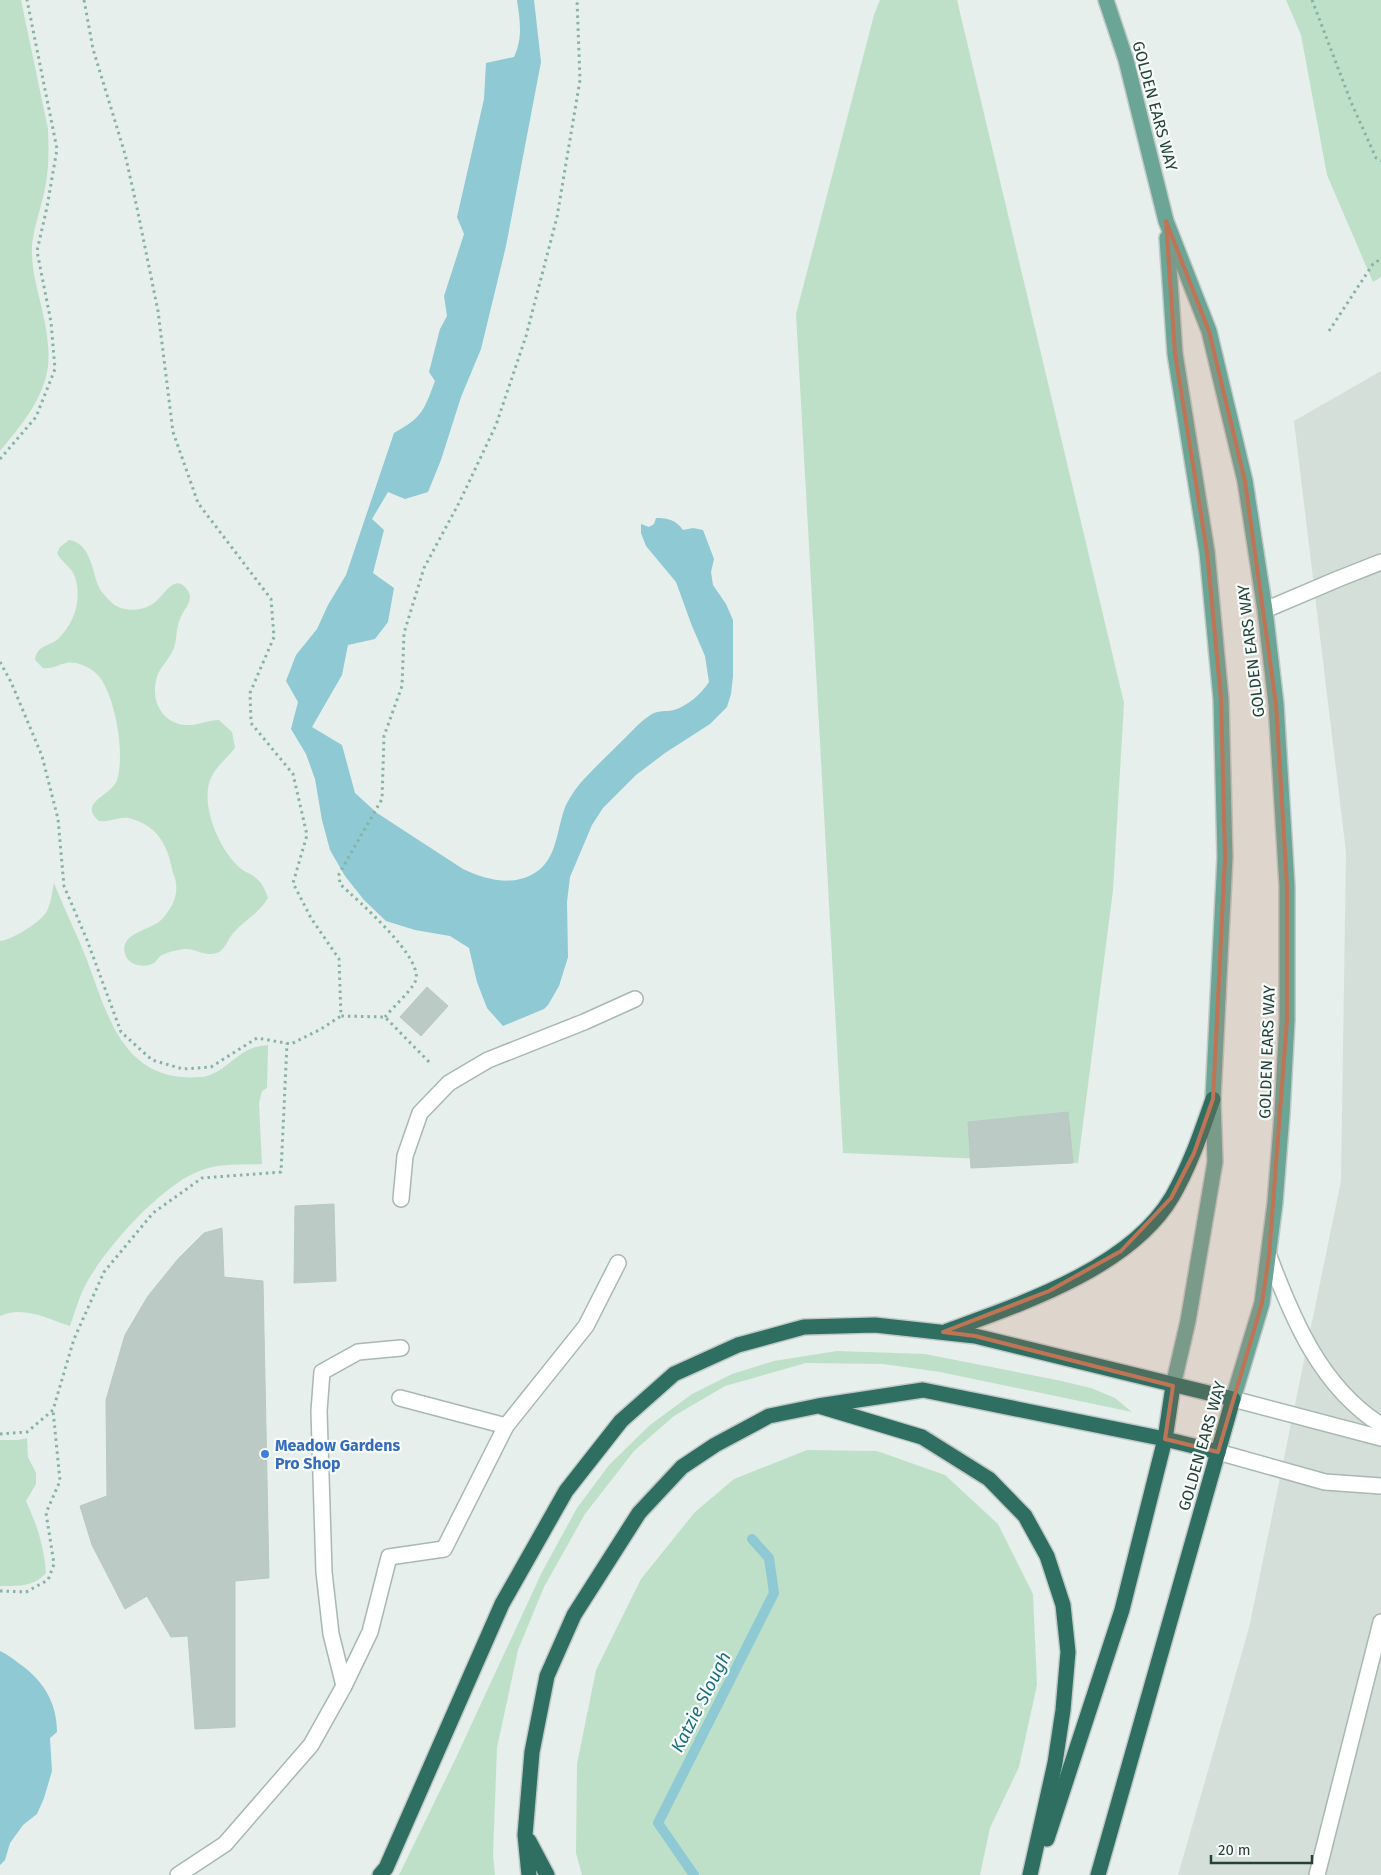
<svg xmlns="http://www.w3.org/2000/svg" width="1381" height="1875" viewBox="0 0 1381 1875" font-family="'Fira Sans',sans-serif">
	<rect width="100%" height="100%" fill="#e6efeb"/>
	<polygon fill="#d4dfda" points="1381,371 1381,1875 1178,1875 1249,1628 1341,1181 1346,852 1294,421"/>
	<g fill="#bfe0c8">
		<path d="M0 0H21L48 129C49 151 49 172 44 193 40 211 34 227 32 245 31 267 37 288 42 309 46 327 50 348 48 366 44 399 20 427 0 451Z"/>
		<polygon points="880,0 957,0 1124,703 1113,890 1078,1163 843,1153 796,314 874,15"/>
		<polygon points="1286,0 1381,0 1381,277 1373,282 1327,175 1301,35"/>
		<path d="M69 540C90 543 92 569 98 585 100 590 105 596 109 600 120 613 142 612 154 603 163 597 174 573 186 588 196 600 184 608 180 619 176 628 177 639 174 648 170 658 162 665 158 674 149 697 160 723 186 725 197 726 208 720 219 720L232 732 235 748C228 757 219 764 213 774 197 800 219 850 240 868 243 871 247 872 250 874 260 879 265 888 268 898 259 914 242 921 231 936 227 942 224 950 217 953 205 957 195 948 184 949 176 950 168 952 162 955 158 957 157 961 154 963 144 969 128 965 125 954 119 931 153 931 163 918 171 909 178 897 176 884 176 879 173 874 172 869 168 846 157 826 132 819 121 815 110 823 99 821 77 802 112 796 117 780 125 755 116 701 101 679 96 671 85 665 76 663 63 660 54 670 43 668L35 660C37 644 50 647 59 638 75 622 82 599 75 577 72 567 61 562 57 553L60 547Z"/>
		<path d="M54 883C64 909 77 934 87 960 108 1017 124 1083 200 1077 219 1076 230 1060 246 1051 252 1047 260 1046 268 1045L267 1088 262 1091 259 1103 262 1164C243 1165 220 1163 202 1170 163 1183 105 1248 86 1284 79 1297 75 1312 70 1326 48 1319 23 1305 0 1316V941C12 940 41 922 47 911 51 903 52 892 54 883Z"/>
		<polygon points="837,1351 925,1354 1057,1380 1091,1388 1115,1398 1132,1412 940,1372 883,1364 806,1363 725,1386 674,1416 634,1451 585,1514 544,1587 518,1650 497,1748 493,1855 495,1875 399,1875 454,1762 542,1572 577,1508 609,1465 650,1425 692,1394 732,1374 774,1361"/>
		<path d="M27 1438 28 1457 36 1473V1484L26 1501C37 1525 44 1546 46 1573 34 1587 17 1586 0 1586V1440H18Z"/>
		<polygon points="807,1450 877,1451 945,1475 998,1524 1033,1594 1037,1685 1019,1767 990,1828 980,1875 582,1875 576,1853 577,1764 596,1670 641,1579 695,1512 734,1479"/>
	</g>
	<g fill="#8ec9d4">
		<path d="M517 0H534L541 62 506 246 481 349 461 397 441 460 428 492 405 499 388 492 372 519 384 530 373 573 394 588 388 622 375 639 348 645 342 675 312 727 342 745 355 793 377 813 463 869C486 880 516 888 539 870 558 855 557 826 566 805 571 795 578 785 586 777 599 763 613 750 626 737 634 729 642 720 652 714 659 710 667 712 674 710 689 705 700 695 709 682L705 656 692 626 676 582 646 546 641 533V524L649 527 654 524 656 518C668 518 676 520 683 530L693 528 703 530 714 559 711 572 713 585 726 604 733 620V676L731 694 727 707 710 724 665 753 636 775 603 808 592 825 570 877 567 902 568 957 559 986 548 1005 544 1009 503 1026 487 1008 477 982 469 948 450 936 415 930 386 921 364 900 345 876 330 850 322 820 315 779 306 754 291 729 298 702 286 681 296 655 317 629 328 605 346 575 394 433C423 417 424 410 435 381L429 372 440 329 447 316 444 296 464 234 457 217 484 99 486 63 514 57C523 38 520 21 517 0Z"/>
		<path d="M0 1651C7 1654 12 1658 17 1662 42 1679 57 1701 57 1732L50 1738 52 1771 44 1798 37 1814 23 1825 10 1843 5 1860 0 1865Z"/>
	</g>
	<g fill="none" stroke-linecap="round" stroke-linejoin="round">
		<polyline stroke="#8ec9d4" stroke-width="10" points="694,1875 658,1823 774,1593 769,1558 752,1539"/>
	</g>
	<g fill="#bbcac4" stroke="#b8c9c2">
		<polygon points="427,987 448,1006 421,1036 400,1017"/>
		<polygon points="1068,1112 1073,1163 971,1168 968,1122"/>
		<polygon points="334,1204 336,1281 294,1283 295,1206"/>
		<polygon points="222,1228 224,1277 263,1281 269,1578 235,1581 235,1727 195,1729 188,1636 171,1637 147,1596 125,1609 92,1545 80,1506 107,1496 106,1400 125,1335 148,1296 178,1259 204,1233"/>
	</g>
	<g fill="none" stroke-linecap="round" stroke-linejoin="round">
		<defs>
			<g id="minor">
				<polyline points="1265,610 1338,579 1381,562"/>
				<polyline points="401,1199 405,1156 420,1113 449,1083 488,1060 584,1022 635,999"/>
				<path d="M1269 1256C1293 1320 1321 1387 1381 1425"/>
				<polyline points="400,1398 506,1426"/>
				<polyline points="1233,1399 1381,1438"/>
				<polyline points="1218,1452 1325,1482 1381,1486"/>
				<polyline points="344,1686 331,1634 324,1572 319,1411 322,1372 358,1352 401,1348"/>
				<polyline points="178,1875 225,1844 311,1745 344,1686 370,1632 389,1557 444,1549 506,1426 586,1326 618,1263"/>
				<polyline points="1317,1875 1381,1622"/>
			</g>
			<g id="major">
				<polyline points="1106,0 1126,60 1166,221 1209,331 1245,481 1265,610 1276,704 1287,886 1287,1020 1282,1114 1275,1203 1262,1303 1233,1399"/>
				<polyline points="1167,238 1175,354 1207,552 1221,699 1225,857 1213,1099 1215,1162 1188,1321 1173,1386"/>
			</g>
			<g id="highway">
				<path d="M947 1331C1021 1304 1130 1268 1172 1197 1190 1166 1201 1133 1213 1099"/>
				<polyline points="822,1407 922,1437 989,1479 1025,1516 1047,1556 1063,1605 1068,1652 1063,1710 1055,1763 1030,1875"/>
				<polyline points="1047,1839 1122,1610 1165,1439 1173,1386"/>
				<polyline points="529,1841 547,1875"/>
				<polyline points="380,1875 386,1868 502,1604 566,1491 621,1421 674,1374 738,1345 804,1327 875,1325 975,1336 1233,1399 1098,1875"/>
				<polyline points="529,1875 525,1835 532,1752 547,1676 574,1615 639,1513 682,1467 715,1445 769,1416 818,1406 923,1390 1165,1439 1218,1452"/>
			</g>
		</defs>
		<use href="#minor" stroke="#a8b8b2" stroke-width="18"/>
		<use href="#major" stroke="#c2cac8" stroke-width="18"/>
		<use href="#highway" stroke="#c2cac8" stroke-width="18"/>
		<g stroke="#86b3a5" stroke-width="3" stroke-dasharray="2.5 4" stroke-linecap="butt">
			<polyline points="84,0 93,49 125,154 137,208 158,311 173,432 198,503 271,599 274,637 250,693 251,723 293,774 307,835 293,883 311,918 339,959 341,1016 385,1017 431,1064"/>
			<polyline points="1312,0 1351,102 1376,158 1381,161"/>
			<polyline points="1329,331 1373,264 1381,259"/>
			<polyline points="0,459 36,417 55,369 51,322 37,251 47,207 57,149 27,0"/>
			<polyline points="0,662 11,682 42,756 58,819 64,886 87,940 121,1032 152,1060 183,1069 211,1067 257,1038 291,1044 321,1029 341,1016"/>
			<path d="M385 1017C393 1007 410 992 415 982 427 960 356 899 340 884L339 874 382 799 384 736 402 686 404 633 424 568 460 501 496 425 526 336 557 217 580 80 577 0"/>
			<polyline points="0,1434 27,1432 53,1410 74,1339 104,1272 153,1213 202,1178 281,1172 287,1043"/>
			<polyline points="0,1591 26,1592 48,1580 54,1564 46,1513 60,1481 53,1410"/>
		</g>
		<use href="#minor" stroke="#fff" stroke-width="15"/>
		<use href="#major" stroke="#6aa596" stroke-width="15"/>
		<use href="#highway" stroke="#2f6f62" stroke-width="15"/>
	</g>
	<path fill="#c07456" fill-opacity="0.2" stroke="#c07456" stroke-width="4" stroke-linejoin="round" d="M1166 221 1209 331 1245 481 1276 704 1287 886V1020L1269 1256 1262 1303 1218 1452 1165 1439 1173 1386 975 1336 943 1332 1049 1291 1121 1251 1171 1198 1194 1153 1213 1099 1225 857 1221 699 1207 552 1175 354Z"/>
	<circle fill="#3f7fe0" stroke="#f7fbf9" stroke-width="2" cx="265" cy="1454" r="5"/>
	<g text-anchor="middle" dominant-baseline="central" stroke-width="4.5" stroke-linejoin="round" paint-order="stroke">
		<g font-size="16" fill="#24423a" stroke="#f7fbf9">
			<text transform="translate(1155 106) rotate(75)">GOLDEN EARS WAY</text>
			<text transform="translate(1251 651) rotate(-97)">GOLDEN EARS WAY</text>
			<text transform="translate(1267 1052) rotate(-88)">GOLDEN EARS WAY</text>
			<text transform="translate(1202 1446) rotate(-74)">GOLDEN EARS WAY</text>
		</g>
		<g font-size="16" font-weight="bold" fill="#366cbe" stroke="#f7fbf9" text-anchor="start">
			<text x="275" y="1445">Meadow Gardens<tspan x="275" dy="18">Pro Shop</tspan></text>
		</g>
		<g font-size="18" font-style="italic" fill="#1c6f80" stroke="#f7fbf9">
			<text transform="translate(701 1702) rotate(-63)">Katzie Slough</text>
		</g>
	</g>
	<path d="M1211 1855v8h101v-8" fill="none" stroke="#24423a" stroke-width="2.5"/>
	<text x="1218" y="1855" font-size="15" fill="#24423a" stroke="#f7fbf9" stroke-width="4" paint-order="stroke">20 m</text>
</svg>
